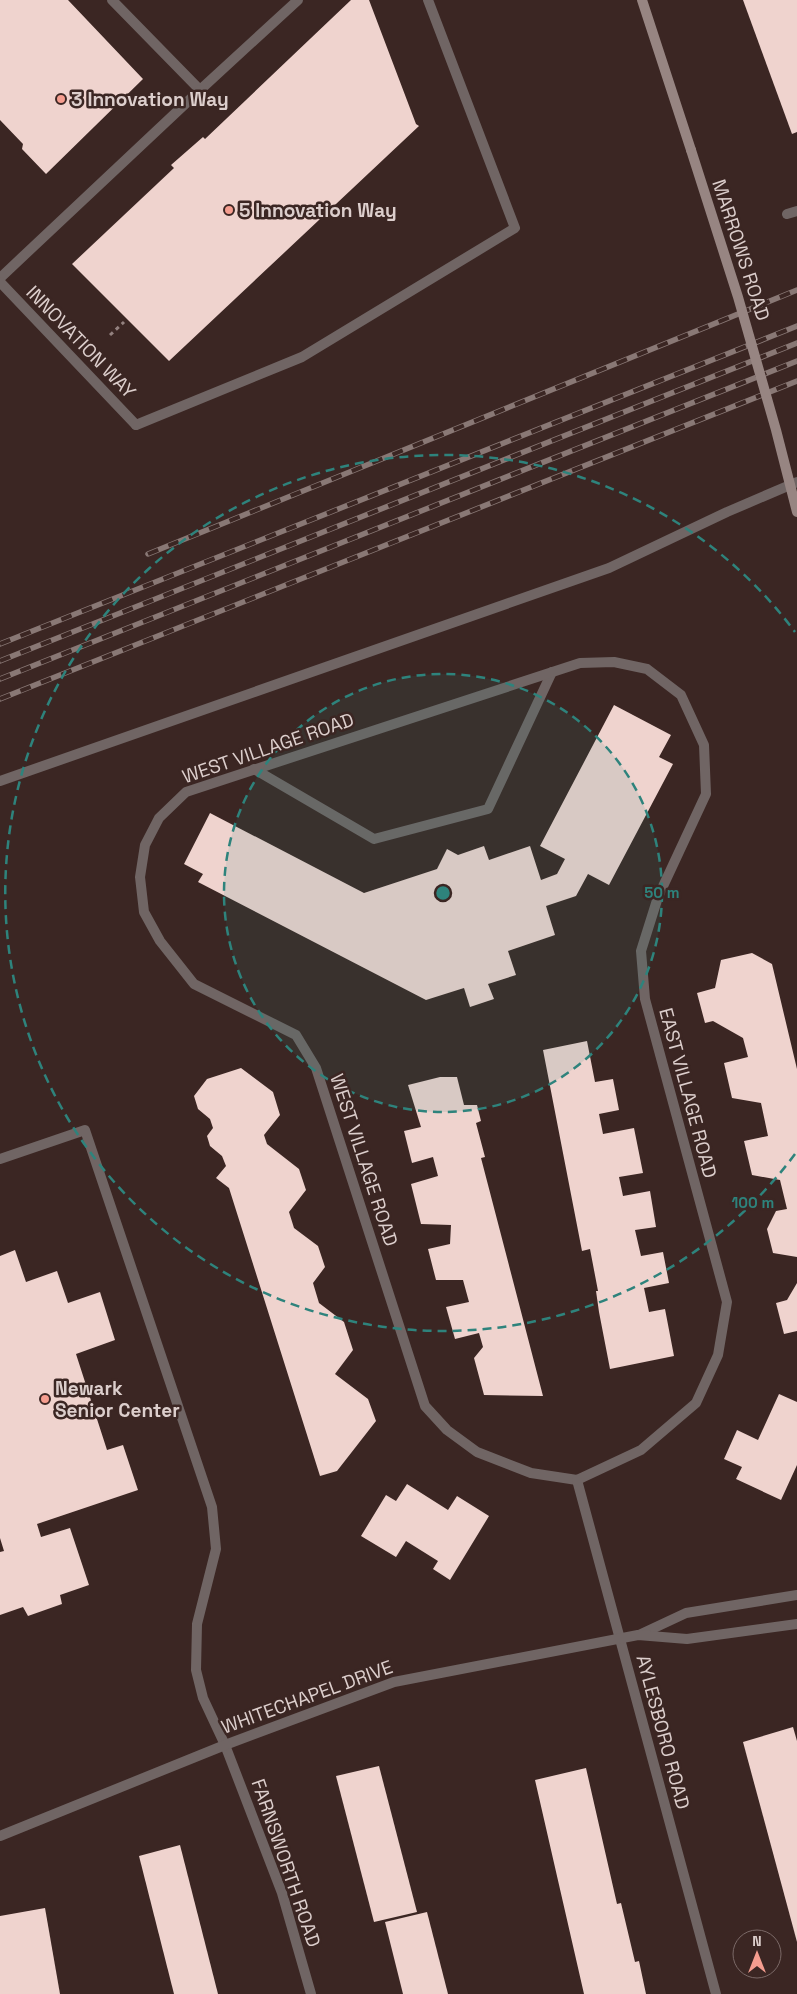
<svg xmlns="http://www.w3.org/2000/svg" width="797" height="1994" viewBox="0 0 797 1994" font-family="'Space Grotesk',sans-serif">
	<rect width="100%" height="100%" fill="#3b2623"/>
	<g fill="#efd3ce">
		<polygon points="0,0 68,0 143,79 46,174 22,149 23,144 0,120"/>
		<polygon points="351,0 369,0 416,124 419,126 169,361 72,264 174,168 171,165 203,137 205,139"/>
		<polygon points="743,0 797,0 797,132 792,134"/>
		<polygon points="614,705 671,735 659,757 673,764 609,885 588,874 576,896 546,906 555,935 508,951 516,975 488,984 494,999 470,1007 464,988 426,1000 198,882 203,874 184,864 210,813 364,893 437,869 447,849 458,855 484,846 489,860 530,846 541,880 557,874 565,859 540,846"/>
		<polygon points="752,953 772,964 797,1069 797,1257 773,1253 767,1229 776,1211 787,1209 780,1180 752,1175 744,1141 768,1136 761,1103 732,1098 724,1063 748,1057 743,1038 713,1021 705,1023 697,993 715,988 721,960"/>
		<polygon points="587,1041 595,1082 613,1079 619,1110 599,1114 603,1134 634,1128 643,1173 619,1177 623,1196 650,1191 656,1227 635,1230 641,1256 663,1252 669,1283 644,1288 649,1312 665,1309 674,1356 610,1369 599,1312 596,1291 598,1291 590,1249 582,1251 543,1050"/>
		<polygon points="241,1068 273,1092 280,1115 264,1135 267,1144 299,1169 306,1190 289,1212 294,1228 318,1246 325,1267 313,1283 319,1303 344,1322 353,1350 335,1374 368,1399 376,1421 337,1471 320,1476 229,1188 216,1178 226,1166 222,1156 210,1146 207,1136 213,1128 210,1119 198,1109 194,1096 207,1079"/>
		<polygon points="440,1077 457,1077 464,1105 477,1105 481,1121 476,1123 485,1157 481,1158 543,1396 484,1395 474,1358 483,1347 479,1333 455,1339 446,1307 469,1302 463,1280 436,1280 428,1249 450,1244 451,1225 421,1224 411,1184 438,1176 433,1157 412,1163 404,1131 421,1127 408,1085"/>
		<polygon points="15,1250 26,1282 57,1271 68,1303 100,1292 115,1340 76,1354 107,1450 123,1445 138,1490 37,1524 41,1537 70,1528 89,1585 60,1595 62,1604 28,1616 23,1607 0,1615 0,1552 4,1551 0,1538 0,1256"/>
		<polygon points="797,1283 797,1331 784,1334 776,1303 787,1300"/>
		<polygon points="779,1394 797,1402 797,1465 781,1500 736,1479 742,1467 724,1459 737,1430 758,1440"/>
		<polygon points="407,1484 448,1510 457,1496 489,1516 450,1580 433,1569 438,1561 406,1541 396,1557 361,1536 386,1495 396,1501"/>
		<polygon points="793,1727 797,1741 797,1942 743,1742"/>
		<polygon points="379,1766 417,1912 374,1922 336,1776"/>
		<polygon points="586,1768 617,1904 621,1903 635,1962 639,1961 646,1994 584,1994 535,1780"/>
		<polygon points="180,1845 218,1994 174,1994 139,1856"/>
		<polygon points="45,1908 60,1994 0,1994 0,1916"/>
		<polygon points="427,1912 448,1994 403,1994 385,1922"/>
	</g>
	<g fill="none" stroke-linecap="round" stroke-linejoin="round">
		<polyline stroke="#93817f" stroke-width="3" stroke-dasharray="4 4" stroke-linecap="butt" points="110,335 124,322"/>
		<g stroke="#706564" stroke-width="10">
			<polyline points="112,0 200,90 298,0"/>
			<polyline points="787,214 797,211"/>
			<polyline points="0,278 200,90"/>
			<polyline points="136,425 302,357 515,228 428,0"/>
			<polyline points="254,769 374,839 488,809 552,672"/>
			<polyline points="0,781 609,568 727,512 797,482"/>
			<polyline points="0,1159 85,1130 212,1507 216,1549 197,1624 196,1670 203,1698 225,1745"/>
		</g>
		<g stroke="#706564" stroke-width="10">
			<polyline points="0,282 136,425"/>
			<polygon points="614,662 647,669 681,695 704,745 706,794 658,897 641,951 645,999 727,1302 718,1355 696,1403 641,1450 577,1480 531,1473 477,1452 447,1430 425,1406 316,1068 296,1035 194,984 160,941 144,912 140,877 145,845 159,818 186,792 580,663"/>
			<polyline points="577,1480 716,1994"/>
			<polyline points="639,1635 686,1613 797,1595"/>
			<polyline points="225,1745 282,1893 311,1994"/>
			<polyline points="0,1836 225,1745 394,1682 638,1635 687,1639 797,1624"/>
		</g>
		<polyline stroke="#978582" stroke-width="10" points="642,0 691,150"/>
		<defs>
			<g id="rail">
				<polyline points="148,554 797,290"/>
				<polyline points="0,644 797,326"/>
				<polyline points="0,661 797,343"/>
				<polyline points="0,679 797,361"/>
				<polyline points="0,699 797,381"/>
			</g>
		</defs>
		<use href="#rail" stroke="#897875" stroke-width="5.5"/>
		<use href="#rail" stroke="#3b2623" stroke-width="4" stroke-dasharray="11" stroke-linecap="butt"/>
		<polyline stroke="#978582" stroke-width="10" points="691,150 738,297 776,430 797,512"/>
	</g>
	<circle cx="443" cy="893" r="219" fill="#2e837c" fill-opacity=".12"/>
	<g fill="none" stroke="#2e837c" stroke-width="2.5" stroke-dasharray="9 6">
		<circle cx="443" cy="893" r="219"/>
		<path d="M795 1154A438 438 0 1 1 795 632"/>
	</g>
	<g fill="#f59d8f" stroke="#3b2623" stroke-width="2">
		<circle cx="61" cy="99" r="5"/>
		<circle cx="229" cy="210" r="5"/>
		<circle cx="45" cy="1399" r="5"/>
	</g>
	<g text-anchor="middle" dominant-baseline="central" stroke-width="5" stroke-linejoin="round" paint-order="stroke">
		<g font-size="19" font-weight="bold" fill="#dccecc" stroke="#3b2623" text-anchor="start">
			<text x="71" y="99">3 Innovation Way</text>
			<text x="239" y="210">5 Innovation Way</text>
			<text x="55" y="1388">Newark<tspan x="55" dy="22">Senior Center</tspan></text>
		</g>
		<g font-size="19" fill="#dccecc" stroke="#3b2623">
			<text transform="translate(741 250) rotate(72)">MARROWS ROAD</text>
			<text transform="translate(81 342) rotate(46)">INNOVATION WAY</text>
			<text transform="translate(268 748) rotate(-19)">WEST VILLAGE ROAD</text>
			<text transform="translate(688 1093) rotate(75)">EAST VILLAGE ROAD</text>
			<text transform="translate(364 1160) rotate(72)">WEST VILLAGE ROAD</text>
			<text transform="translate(307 1697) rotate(-20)">WHITECHAPEL DRIVE</text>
			<text transform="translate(663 1732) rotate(75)">AYLESBORO ROAD</text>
			<text transform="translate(286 1863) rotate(71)">FARNSWORTH ROAD</text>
		</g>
	</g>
	<circle cx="443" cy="893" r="8" fill="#2e837c" stroke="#3b2623" stroke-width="2.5"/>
	<g font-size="15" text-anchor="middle" font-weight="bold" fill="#2e837c" stroke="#3b2623" stroke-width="5" stroke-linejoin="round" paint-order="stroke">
		<text x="662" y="898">50 m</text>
		<text x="753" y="1208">100 m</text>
	</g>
	<g transform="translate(757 1954)"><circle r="24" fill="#3b2623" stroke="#7b6967"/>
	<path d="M0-4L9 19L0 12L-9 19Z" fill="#f59d8f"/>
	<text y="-8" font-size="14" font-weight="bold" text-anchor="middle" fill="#dccecc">N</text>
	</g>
</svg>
